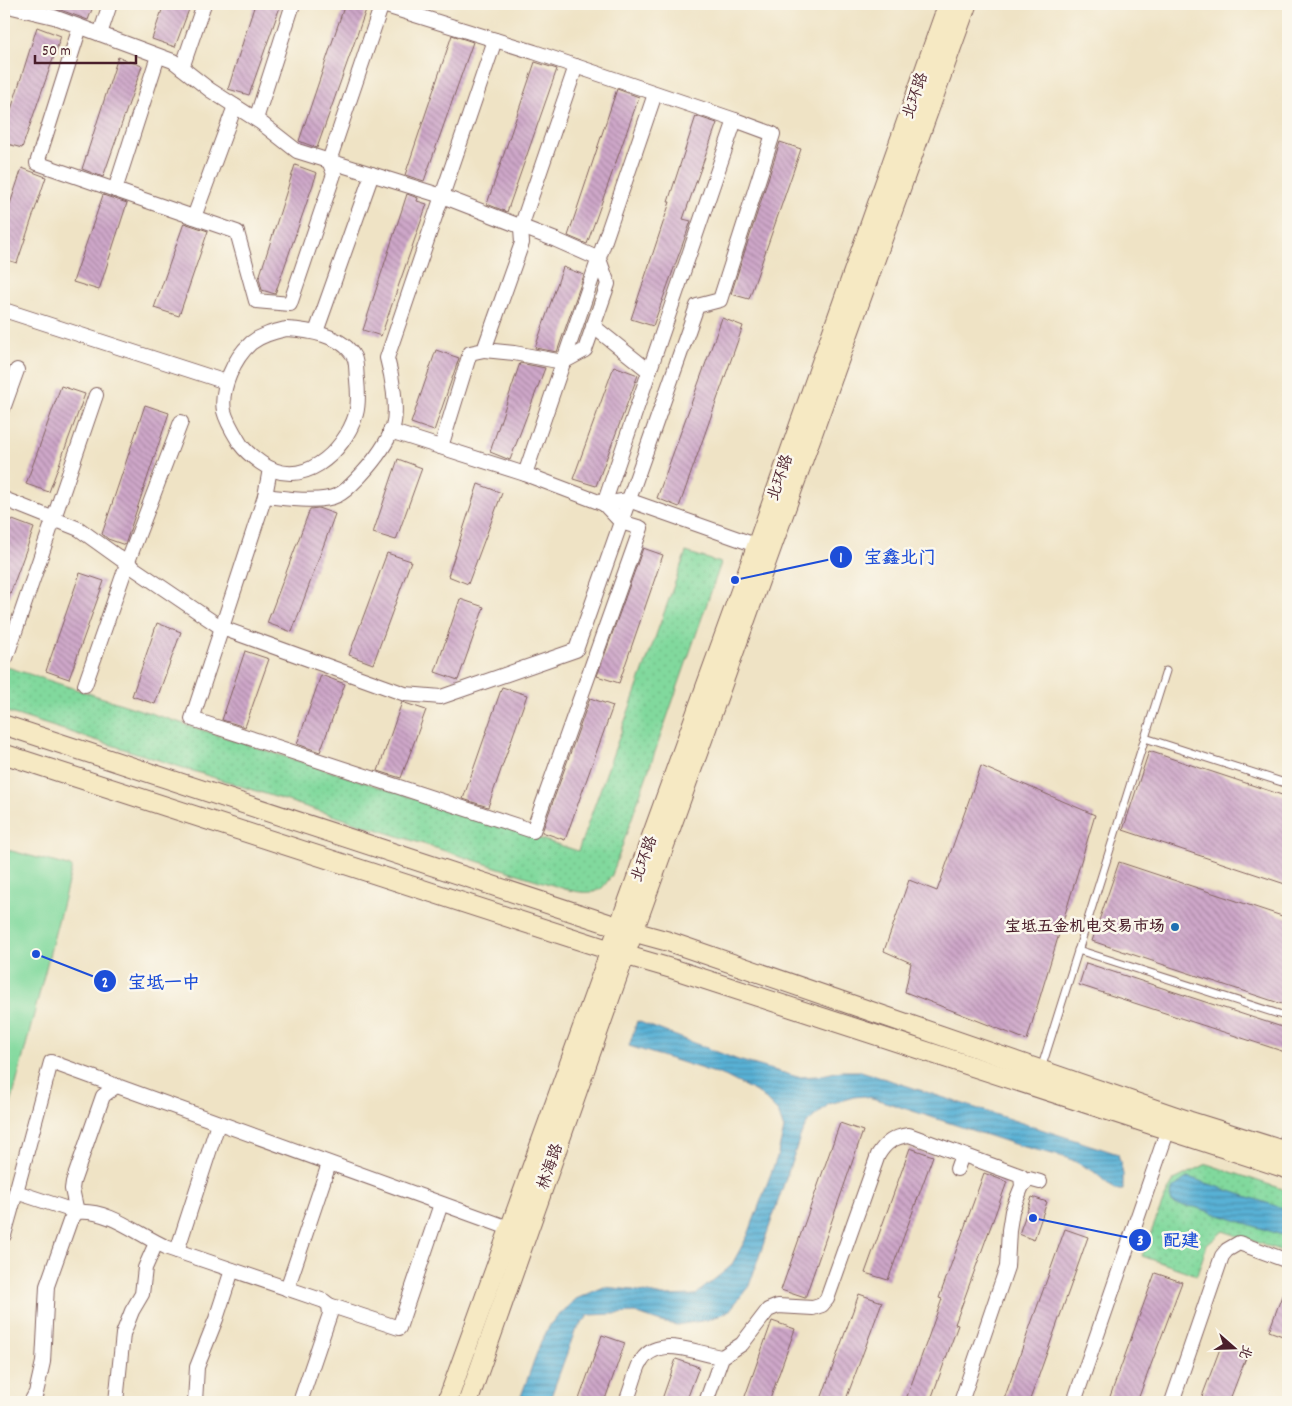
<svg xmlns="http://www.w3.org/2000/svg" width="1292" height="1406" viewBox="0 0 1292 1406" font-family="Dekko,'LXGW WenKai TC',sans-serif">
	<defs>
		<pattern id="garden-dots" width="8" height="8" patternUnits="userSpaceOnUse" patternTransform="scale(1.25)"><rect width="8" height="8" fill="#81d99d"/><path d="M2 2h.1M6 6h.1" fill="none" stroke="#71ba87" stroke-width="1.8" stroke-linecap="round"/></pattern>
		<pattern id="water-rules" width="6" height="5" patternUnits="userSpaceOnUse" patternTransform="scale(1.25)"><rect width="6" height="5" fill="#58b1d5"/><path d="M0 2.5h6" fill="none" stroke="#4b8fad"/></pattern>
		<pattern id="building-back-hatch" width="6" height="6" patternUnits="userSpaceOnUse" patternTransform="scale(1.25)"><rect width="6" height="6" fill="#cea7c9"/><path d="M-1 5l2 2M0 0l6 6M5-1l2 2" fill="none" stroke="#a987a3"/></pattern>
	</defs>
	<rect width="100%" height="100%" fill="#fbf7ec"/>
	<filter id="ink" filterUnits="userSpaceOnUse"><feTurbulence type="fractalNoise" baseFrequency=".02" numOctaves="2"/><feDisplacementMap in="SourceGraphic" scale="10" xChannelSelector="R" yChannelSelector="G"/><feConvolveMatrix kernelMatrix="1 2 1 2 8 2 1 2 1" color-interpolation-filters="sRGB"/></filter>
	<filter id="wash" filterUnits="userSpaceOnUse"><feTurbulence type="fractalNoise" baseFrequency=".0096" numOctaves="4" result="noise"/><feDisplacementMap in="SourceGraphic" scale="20" xChannelSelector="R" yChannelSelector="G"/><feGaussianBlur stdDeviation="1.12" result="paint"/><feColorMatrix in="noise" values="0 0 0 0 0 0 0 0 0 0 0 0 0 0 0 0 0 1.4 0 .05"/><feComposite in="paint" operator="in"/></filter>
	<g filter="url(#wash)">
		<rect width="100%" height="100%" fill="#efe3c5"/>
		<g fill="url(#garden-dots)" stroke="#667c64">
			<path d="M686 552 721 563 612 875C609 879 605 885 602 888 593 895 576 892 565 889L4 711V666L578 851Z"/>
			<polygon points="1207,1164 1288,1191 1288,1253 1223,1231 1207,1245 1197,1275 1142,1256 1164,1199 1174,1180"/>
		</g>
		<polygon fill="#81d99d" stroke="#667c64" points="4,849 72,867 6,1123 4,1122"/>
		<g fill="url(#water-rules)" stroke="#516880">
			<polygon points="637,1021 738,1060 798,1077 817,1076 841,1071 861,1071 1118,1154 1123,1174 1123,1190 1115,1190 1093,1171 1068,1158 1017,1145 879,1100 864,1096 854,1097 829,1104 808,1122 800,1137 749,1286 729,1311 707,1320 677,1325 661,1322 635,1313 589,1315 575,1331 549,1402 519,1402 540,1344 551,1323 576,1299 604,1287 633,1290 663,1296 695,1295 731,1266 748,1235 777,1157 784,1129 778,1112 760,1094 725,1076 629,1046"/>
			<polygon points="1188,1177 1288,1210 1288,1237 1195,1207 1177,1205 1172,1202 1170,1195 1173,1188"/>
		</g>
		<g id="blocks">
			<g fill="url(#building-back-hatch)">
				<polygon points="47,4 94,4 88,20 47,5"/>
				<polygon points="164,4 191,4 175,47 152,39"/>
				<polygon points="255,4 281,4 249,95 228,89"/>
				<polygon points="345,4 368,4 317,148 299,141"/>
				<polygon points="37,27 61,36 22,148 4,143 4,132"/>
				<polygon points="452,35 473,42 424,181 405,175"/>
				<polygon points="118,57 142,66 103,177 82,169"/>
				<polygon points="535,62 557,69 507,212 487,204"/>
				<polygon points="617,89 639,97 587,244 568,236"/>
				<polygon points="696,116 717,123 683,219 691,221 653,326 631,319 670,202 668,202"/>
				<polygon points="780,142 801,149 749,299 731,294"/>
				<polygon points="295,165 317,173 275,294 262,290 259,278"/>
				<polygon points="22,168 46,177 17,263 4,259 4,222"/>
				<polygon points="407,194 418,198 417,201 427,204 381,336 363,330"/>
				<polygon points="103,195 127,203 99,290 73,282"/>
				<polygon points="184,223 208,231 179,316 154,308"/>
				<polygon points="563,267 584,275 557,352 535,348"/>
				<polygon points="722,318 743,326 679,507 657,498"/>
				<polygon points="436,350 459,358 434,431 411,423"/>
				<polygon points="520,363 545,368 510,460 490,452"/>
				<polygon points="614,366 638,375 596,486 573,479"/>
				<polygon points="61,386 85,394 49,492 26,484"/>
				<polygon points="145,405 169,413 125,545 108,539 102,534"/>
				<polygon points="398,459 422,468 396,540 373,533"/>
				<polygon points="478,484 502,493 468,584 448,576"/>
				<polygon points="318,508 335,514 292,632 267,623 310,509"/>
				<polygon points="10,519 34,528 5,608 4,537"/>
				<polygon points="643,548 663,555 619,683 597,676"/>
				<polygon points="387,553 411,561 373,664 349,655"/>
				<polygon points="80,573 104,581 69,679 46,671"/>
				<polygon points="460,599 484,607 458,680 435,672"/>
				<polygon points="157,623 181,632 155,704 132,696"/>
				<polygon points="245,651 269,659 245,727 222,720"/>
				<polygon points="321,675 345,684 320,752 297,744"/>
				<polygon points="502,687 527,695 488,807 463,799"/>
				<polygon points="590,698 613,706 565,840 542,832"/>
				<polygon points="402,702 426,710 401,778 378,771"/>
				<polygon points="1149,751 1288,797 1288,885 1123,830"/>
				<polygon points="981,766 1095,815 1027,1040 905,992 911,963 884,951 909,880 937,891"/>
				<polygon points="1119,862 1288,918 1288,1006 1092,941"/>
				<polygon points="1086,963 1288,1029 1288,1053 1079,985"/>
				<polygon points="840,1123 863,1131 805,1298 781,1290"/>
				<polygon points="910,1148 933,1156 888,1280 865,1273"/>
				<polygon points="984,1173 1007,1182 955,1324 958,1325 930,1402 905,1402 942,1299 939,1298"/>
				<polygon points="1032,1197 1047,1202 1034,1240 1019,1234"/>
				<polygon points="1065,1229 1088,1237 1039,1375 1029,1402 1003,1402"/>
				<polygon points="1155,1273 1182,1282 1137,1402 1108,1402"/>
				<polygon points="1287,1282 1288,1282 1288,1338 1269,1331"/>
				<polygon points="859,1294 882,1302 845,1402 820,1402"/>
				<polygon points="772,1321 795,1329 769,1402 743,1402"/>
				<polygon points="602,1335 625,1343 604,1402 578,1402"/>
				<polygon points="1221,1346 1247,1355 1229,1402 1200,1402"/>
				<polygon points="676,1359 699,1367 686,1402 661,1402"/>
			</g>
		</g>
	</g>
	<g filter="url(#ink)">
		<use href="#blocks" fill-opacity="0" stroke="#846461" stroke-width="1"/>
		<g fill="none" stroke-linecap="round" stroke-linejoin="round">
			<defs>
				<g id="service">
					<polyline points="1145,738 1288,784"/>
					<polyline points="1078,950 1288,1017"/>
					<polyline points="1041,1069 1166,671"/>
					<polyline points="1281,1149 1288,1126"/>
				</g>
				<g id="minor">
					<polyline points="4,5 54,17 173,61 210,90 260,122 297,151 442,196 556,240 599,259 608,284 585,350 563,362 514,353 484,350"/>
					<polyline points="80,27 37,163 237,232 256,301 290,304 334,174 329,161 382,4"/>
					<polyline points="100,34 110,4"/>
					<polyline points="182,68 204,4"/>
					<polyline points="256,119 293,4"/>
					<polyline points="115,190 158,56"/>
					<polyline points="194,217 235,106"/>
					<polyline points="4,310 226,382"/>
					<polyline points="593,326 649,371"/>
					<path d="M286 329C307 330 343 335 354 357 357 363 356 373 357 380 358 390 359 403 356 414 344 453 301 492 261 463 254 458 246 452 241 445 235 435 227 423 224 411 220 389 234 358 251 343 261 335 274 332 286 329Z"/>
					<polyline points="316,332 372,174"/>
					<polyline points="4,406 17,370"/>
					<polyline points="390,431 525,474 604,504 628,500 764,548"/>
					<polyline points="441,447 470,353 484,350 522,243 521,227 576,66"/>
					<polyline points="270,469 265,496 192,719 533,831 641,528 621,522 604,504 735,120"/>
					<polyline points="525,474 655,94"/>
					<path d="M265 496C285 498 320 504 338 495 347 491 354 482 361 475 373 462 387 444 393 427 398 408 392 376 387 358L495 40"/>
					<polyline points="4,499 79,529 132,567 222,628 405,694 441,697 576,650 697,306 720,300 773,134 735,120 534,52 380,4"/>
					<polyline points="6,658 96,395"/>
					<polyline points="85,685 127,564 181,422"/>
					<polyline points="957,1169 962,1155"/>
					<polyline points="1022,1186 1029,1179 1040,1182"/>
					<polyline points="16,1192 51,1062 509,1228"/>
					<polyline points="4,1235 16,1192 77,1212 72,1189 73,1182 103,1096 116,1086"/>
					<polyline points="177,1251 218,1124"/>
					<polyline points="287,1289 329,1164"/>
					<polyline points="329,1305 399,1328 441,1204"/>
					<path d="M31 1402 36 1393 43 1362 47 1286 70 1221 77 1212C110 1209 138 1235 168 1248L324 1301 329 1305 330 1314 300 1402"/>
					<polyline points="116,1402 123,1334 132,1311 142,1294 145,1268 156,1243"/>
					<polyline points="195,1402 197,1367 216,1319 232,1270"/>
					<path d="M626 1402C631 1390 634 1377 639 1365 655 1332 696 1354 722 1357"/>
					<path d="M706 1402 722 1357 742 1344 768 1310 778 1306 813 1308 822 1305 827 1299 878 1155C886 1142 894 1137 909 1135L1021 1176 1022 1186 1012 1211 1009 1230 1007 1267 961 1402"/>
					<polyline points="1074,1402 1168,1129"/>
					<polyline points="1172,1402 1222,1256 1227,1250 1239,1243 1288,1261"/>
				</g>
				<g id="secondary">
					<polyline points="4,725 634,932 667,941 1189,1121 1288,1152"/>
					<polyline points="4,754 625,955 673,969 1288,1169"/>
					<polyline points="447,1402 757,545 948,4"/>
					<polyline points="468,1402 625,955 967,4"/>
				</g>
			</defs>
			<use href="#service" stroke="#846461" stroke-width="9"/>
			<use href="#minor" stroke="#846461" stroke-width="16"/>
			<use href="#secondary" stroke="#846461" stroke-width="21"/>
			<use href="#service" stroke="#fff" stroke-width="7"/>
			<use href="#minor" stroke="#fff" stroke-width="14"/>
			<use href="#secondary" stroke="#f6e9c3" stroke-width="19"/>
		</g>
	</g>
	<circle fill="#1f6fb2" stroke="#fbf7ec" stroke-width="2" cx="1175" cy="927" r="5"/>
	<g text-anchor="middle" dominant-baseline="central" stroke-width="5" stroke-linejoin="round" paint-order="stroke">
		<g font-size="16" fill="#4a1f2b" stroke="#fbf7ec">
			<text transform="translate(916 96) rotate(-71)">北环路</text>
			<text transform="translate(781 478) rotate(-71)">北环路</text>
			<text transform="translate(645 859) rotate(-70)">北环路</text>
			<text transform="translate(551 1167) rotate(-71)">林海路</text>
		</g>
		<g font-size="16" font-weight="bold" fill="#4a1f2b" stroke="#fbf7ec" text-anchor="end">
			<text x="1165" y="927">宝坻五金机电交易市场</text>
		</g>
	</g>
	<path fill="none" stroke="#1d4ed8" stroke-width="2" d="M735 580L841 557M36 954L105 981M1033 1218L1140 1240"/>
	<g fill="#1d4ed8" stroke="#fbf7ec" stroke-width="2">
		<circle cx="735" cy="580" r="5"/>
		<circle cx="36" cy="954" r="5"/>
		<circle cx="1033" cy="1218" r="5"/>
		<circle cx="841" cy="557" r="12"/>
		<circle cx="105" cy="981" r="12"/>
		<circle cx="1140" cy="1240" r="12"/>
	</g>
	<g font-size="15" text-anchor="middle" font-weight="bold" fill="#fff">
		<text x="841" y="562">1</text>
		<text x="105" y="987">2</text>
		<text x="1140" y="1245">3</text>
	</g>
	<g font-size="18" text-anchor="middle" font-weight="bold" fill="#1d4ed8" stroke="#fbf7ec" stroke-width="5" stroke-linejoin="round" paint-order="stroke">
		<text x="900" y="563">宝鑫北门</text>
		<text x="164" y="988">宝坻一中</text>
		<text x="1181" y="1246">配建</text>
	</g>
	<rect width="1292" height="1406" fill="none" stroke="#fbf7ec" stroke-width="20"/>
	<g transform="translate(1234 1348) rotate(110)" stroke="#fbf7ec" stroke-width="4" paint-order="stroke">
	<path d="M0-4L9 19L0 12L-9 19Z" fill="#4a1f2b"/>
	<text y="-8" font-size="14" font-weight="bold" text-anchor="middle" fill="#4a1f2b">北</text>
	</g>
	<path d="M35 55v8h101v-8" fill="none" stroke="#4a1f2b" stroke-width="2.5"/>
	<text x="42" y="55" font-size="15" fill="#4a1f2b" stroke="#fbf7ec" stroke-width="4" paint-order="stroke">50 m</text>
</svg>
